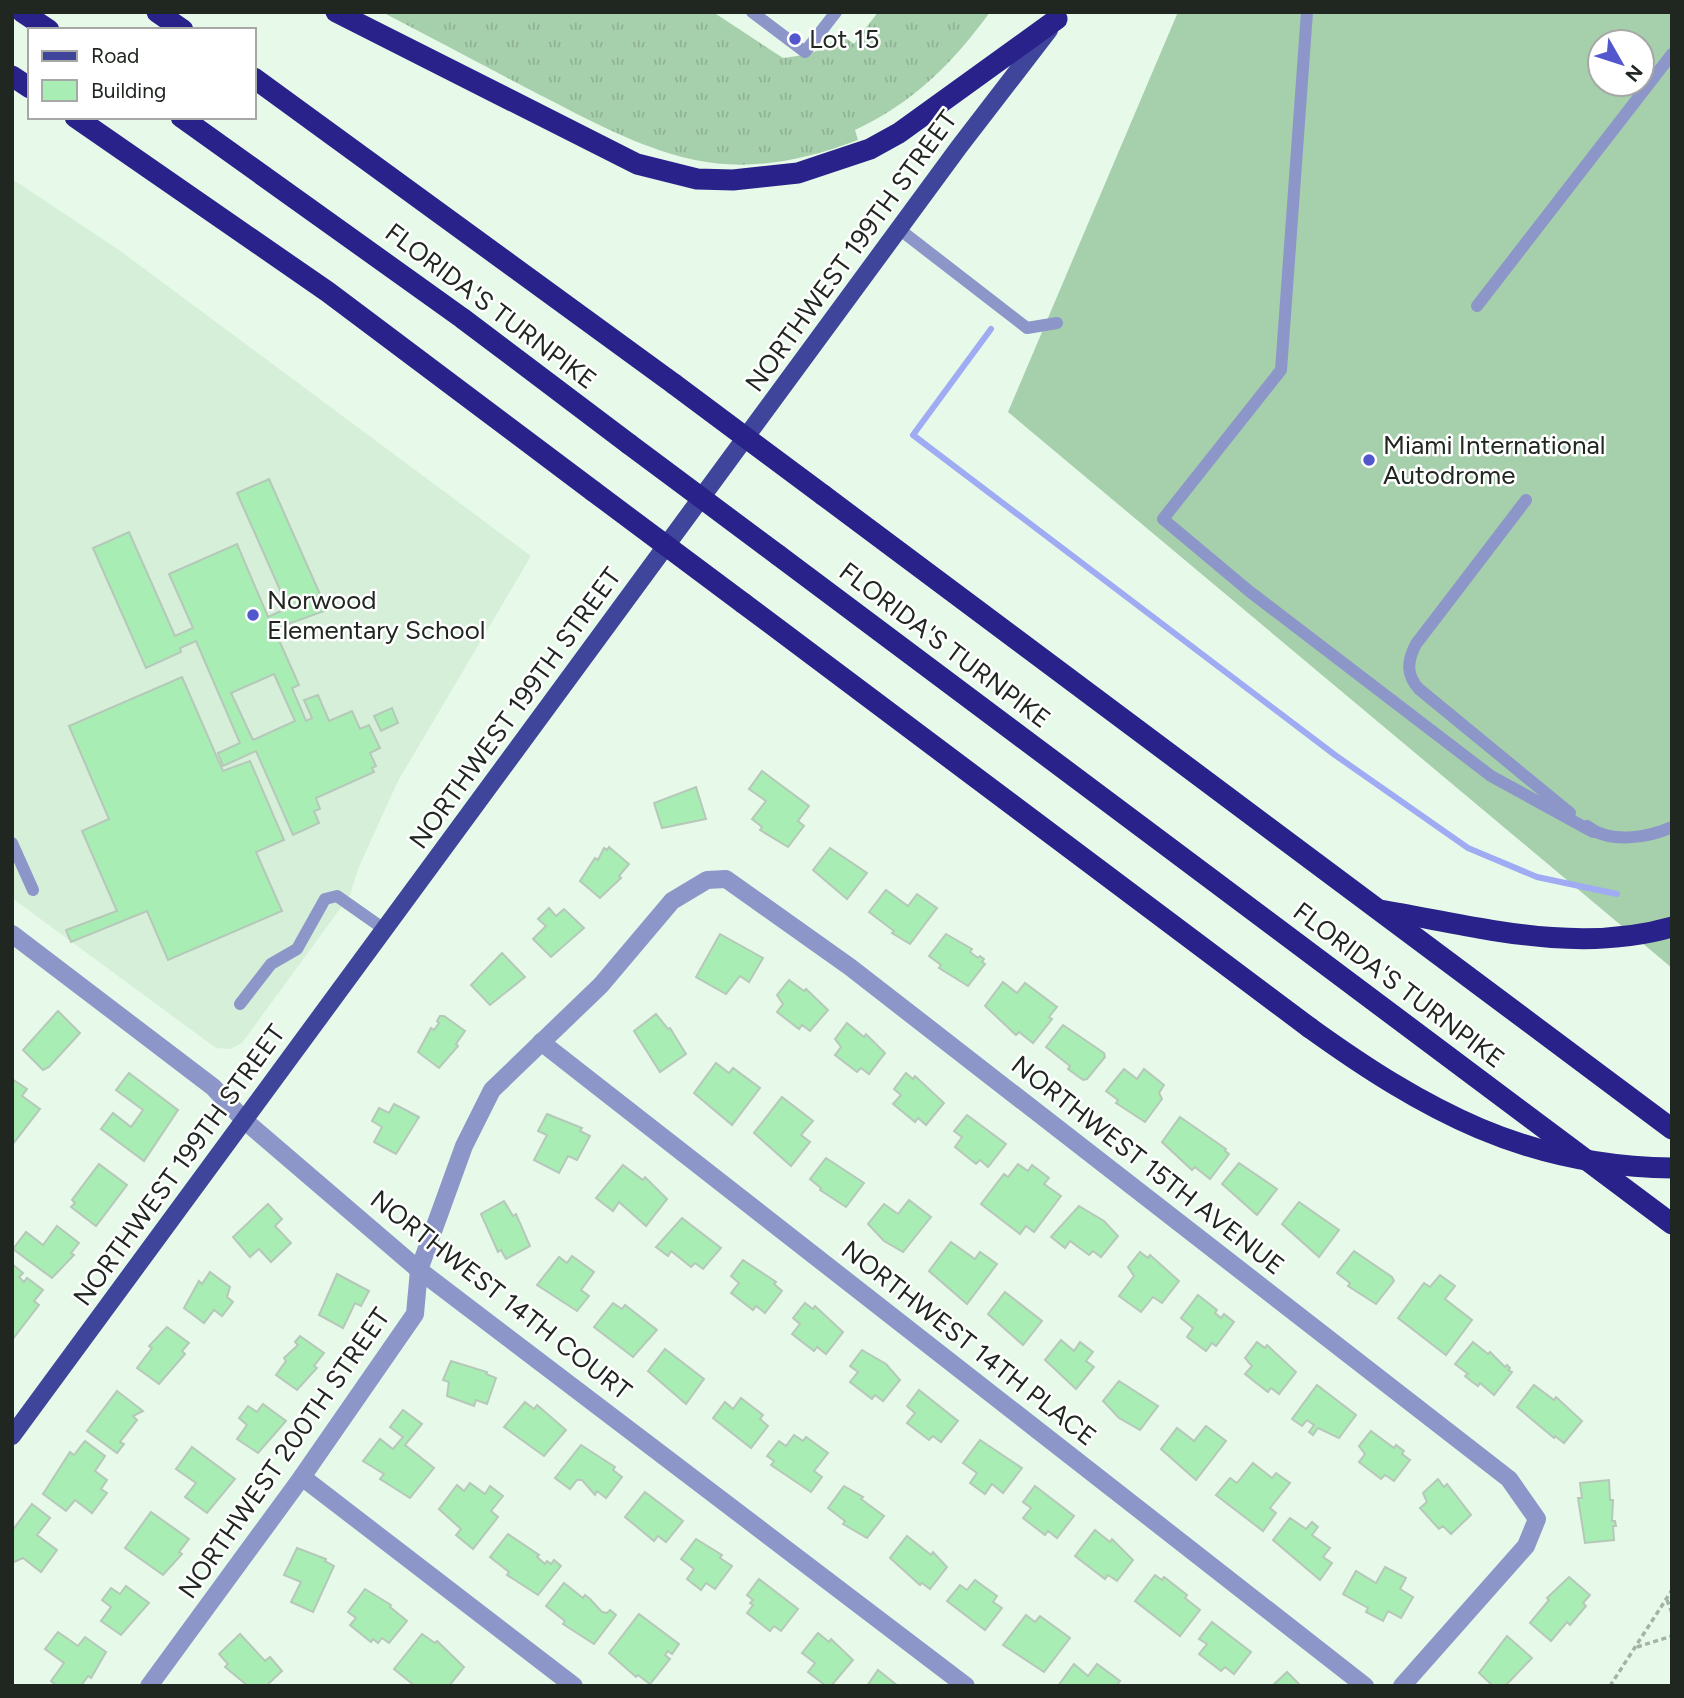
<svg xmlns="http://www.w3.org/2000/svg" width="1684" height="1698" viewBox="0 0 1684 1698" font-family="Figtree,sans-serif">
	<defs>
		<pattern id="grass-tufts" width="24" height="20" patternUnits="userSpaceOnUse" patternTransform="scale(1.75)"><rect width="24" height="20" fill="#a6cfac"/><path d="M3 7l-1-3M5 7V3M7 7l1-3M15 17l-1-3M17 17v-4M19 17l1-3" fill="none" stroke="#8fb294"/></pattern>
	</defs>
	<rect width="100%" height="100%" fill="#e7f9e9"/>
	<polygon fill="#d6efd9" points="12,179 119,250 531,556 398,781 358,869 350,895 242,1043 230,1049 216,1048 12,898"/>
	<path fill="url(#grass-tufts)" d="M382 12H713L783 58C807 55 823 52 840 34L854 44 878 12H990C953 63 913 103 855 130L858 140C726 190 662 158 544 97 490 69 436 40 382 12Z"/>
	<path fill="#a6cfac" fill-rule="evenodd" d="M1178 12H1672V968L1008 412ZM1600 42H1642V84H1600Z"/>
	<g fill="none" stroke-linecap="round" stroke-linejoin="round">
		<polyline stroke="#9fabf3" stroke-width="6" points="991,329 913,435 1335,755 1468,848 1537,877 1617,894"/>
	</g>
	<g fill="#a8edb3" stroke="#b6c8b9" stroke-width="2" fill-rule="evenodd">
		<path d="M269 479 327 610 274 629 299 685 292 688 306 721 312 718 304 700 318 695 329 721 352 711 360 729 369 725 380 748 370 753 376 766 372 768 374 772 316 798 320 809 314 811 319 823 293 835 256 751 223 766 218 753 240 743 196 641 180 648 181 652 146 668 93 548 129 532 175 636 193 628 169 574 237 544 268 617 288 608 237 493ZM274 674 295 721 253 740 231 693Z"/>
		<polygon points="182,677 223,771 250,761 284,840 256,852 282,911 168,960 147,911 71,942 66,930 117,911 82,831 109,819 69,726"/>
		<polygon points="392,708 398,723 381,731 374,716"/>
		<polygon points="762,771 809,806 798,821 804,826 788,847 760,830 762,827 752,819 766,801 749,789"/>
		<polygon points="696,787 706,819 662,828 654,803"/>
		<polygon points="609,847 629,864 619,876 621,878 600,898 580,881 595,858 598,860 604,848 607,850"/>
		<polygon points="830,848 867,873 847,899 813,870"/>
		<polygon points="886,890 908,906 917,894 937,908 910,944 892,933 894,931 869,912"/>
		<polygon points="549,908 556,916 564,909 584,928 551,957 533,939 546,926 538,919"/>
		<polygon points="720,934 763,958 749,982 740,976 726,994 696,977"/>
		<polygon points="946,934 972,949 970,952 978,958 980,956 984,959 982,962 985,964 968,986 939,968 941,965 929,956"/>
		<polygon points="502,953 525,977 490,1005 471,985"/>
		<polygon points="789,980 804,991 806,989 828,1010 810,1031 802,1025 799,1029 777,1012 783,1004 777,995"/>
		<polygon points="1003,982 1017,993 1025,983 1057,1007 1049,1017 1052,1019 1033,1043 1019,1032 1016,1035 985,1006"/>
		<polygon points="58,1011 80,1033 49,1067 43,1070 23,1050"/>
		<polygon points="656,1014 668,1029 670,1028 686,1054 660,1072 634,1031"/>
		<polygon points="440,1016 444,1016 465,1031 456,1044 458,1046 439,1068 418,1052 431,1028 434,1030 439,1023 437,1021"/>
		<polygon points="847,1023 864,1037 866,1034 885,1053 869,1074 861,1068 857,1072 835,1055 841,1047 835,1039"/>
		<polygon points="1063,1025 1104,1053 1105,1057 1087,1079 1083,1080 1068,1069 1070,1066 1046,1047"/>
		<polygon points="716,1063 729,1073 733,1068 760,1088 732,1125 694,1093"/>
		<polygon points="1124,1069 1137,1079 1144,1069 1164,1085 1159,1093 1162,1099 1145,1122 1116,1103 1118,1100 1106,1091"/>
		<polygon points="129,1073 178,1110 144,1161 101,1129 113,1113 131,1127 143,1110 116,1090"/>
		<polygon points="906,1073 913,1079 915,1076 944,1103 926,1125 918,1118 915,1122 893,1104 901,1095 894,1089"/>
		<polygon points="12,1079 27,1089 22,1096 40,1109 12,1145"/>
		<polygon points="782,1097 813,1121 801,1135 810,1142 791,1166 754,1133"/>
		<polygon points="394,1104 419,1117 396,1154 374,1142 382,1127 372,1121 379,1108 389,1113"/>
		<polygon points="547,1114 582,1128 580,1131 590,1136 577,1160 568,1156 559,1173 534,1160 547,1135 538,1131"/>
		<polygon points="967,1115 1006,1144 988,1167 980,1160 976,1164 955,1147 962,1137 954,1131"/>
		<polygon points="1180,1117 1226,1149 1225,1151 1229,1154 1210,1179 1195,1167 1192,1170 1162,1142"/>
		<polygon points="826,1158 864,1183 846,1207 820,1190 821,1188 810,1179"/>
		<polygon points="1239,1163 1277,1189 1257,1215 1222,1184"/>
		<polygon points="99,1164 127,1185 96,1226 71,1207 75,1203 72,1200"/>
		<polygon points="1018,1164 1028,1171 1032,1165 1049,1178 1044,1184 1061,1196 1034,1232 1026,1226 1020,1234 981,1204 1004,1174 1008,1177"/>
		<polygon points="623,1165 643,1180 645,1177 667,1199 646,1226 619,1202 613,1211 596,1198"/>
		<polygon points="909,1200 931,1217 903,1252 884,1241 868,1224 884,1204 898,1214"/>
		<polygon points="504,1201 513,1216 516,1214 530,1246 506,1259 501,1250 498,1252 481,1214"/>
		<polygon points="1299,1202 1339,1230 1319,1257 1282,1224"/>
		<polygon points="268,1204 282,1219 275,1226 291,1243 271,1262 259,1249 250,1257 233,1237"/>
		<polygon points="1079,1206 1104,1221 1118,1236 1101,1257 1093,1251 1089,1255 1070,1241 1065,1248 1051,1237"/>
		<polygon points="682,1218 721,1248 703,1269 695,1263 691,1267 671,1251 668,1256 656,1247"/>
		<polygon points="57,1226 79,1243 71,1253 74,1255 52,1278 13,1249 26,1232 43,1245"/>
		<polygon points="951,1242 975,1259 980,1252 997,1264 967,1304 929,1271"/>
		<polygon points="1354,1251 1392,1277 1394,1281 1376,1304 1348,1286 1350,1283 1337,1273"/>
		<polygon points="1140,1252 1148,1258 1150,1255 1179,1281 1162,1303 1153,1297 1141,1312 1119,1296 1134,1276 1128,1267"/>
		<polygon points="572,1256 594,1272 581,1290 589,1296 577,1311 537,1285 559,1257 567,1263"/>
		<polygon points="743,1260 776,1282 774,1284 782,1291 765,1313 756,1306 753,1310 731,1293 739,1283 731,1276"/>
		<polygon points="12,1264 23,1273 19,1277 24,1282 27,1278 43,1290 34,1301 39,1305 12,1340"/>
		<polygon points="210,1272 230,1287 227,1297 233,1302 222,1316 214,1310 204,1323 184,1308 199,1281 202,1284"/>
		<polygon points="337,1274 369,1291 361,1306 355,1303 343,1328 319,1315"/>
		<polygon points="1440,1275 1455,1286 1445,1299 1472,1320 1446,1355 1398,1318 1424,1283 1430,1287"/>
		<polygon points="1005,1292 1042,1321 1023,1345 988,1314"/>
		<polygon points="1198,1295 1217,1310 1215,1313 1221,1318 1224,1314 1234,1322 1216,1346 1212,1343 1206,1351 1187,1337 1193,1328 1181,1318"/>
		<polygon points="613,1303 622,1309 625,1305 657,1330 633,1357 594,1327"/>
		<polygon points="805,1303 813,1309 815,1306 843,1332 826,1354 817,1347 814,1351 792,1334 800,1324 793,1318"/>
		<polygon points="167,1327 189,1343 182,1351 185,1354 159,1384 137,1368 152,1348 149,1346"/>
		<polygon points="300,1336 324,1353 314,1366 317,1368 297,1390 276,1375 286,1361 284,1358 298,1345 295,1342"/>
		<polygon points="1061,1340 1074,1351 1080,1342 1093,1352 1086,1361 1094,1367 1076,1389 1045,1360"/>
		<polygon points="1257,1342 1265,1348 1267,1345 1296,1372 1279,1394 1271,1388 1268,1392 1245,1374 1252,1366 1245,1358"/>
		<polygon points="1473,1342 1488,1354 1490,1352 1505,1367 1507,1365 1510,1368 1508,1370 1512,1372 1494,1395 1480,1383 1478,1386 1471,1381 1465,1376 1468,1374 1455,1364"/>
		<polygon points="665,1349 704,1379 686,1404 648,1371"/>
		<polygon points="862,1350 886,1364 900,1380 883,1401 875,1395 872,1399 850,1382 858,1372 850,1366"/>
		<polygon points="451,1361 487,1372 486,1374 496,1378 487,1404 476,1400 474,1406 447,1396 449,1382 443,1380"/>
		<polygon points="1119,1381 1158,1406 1140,1430 1119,1418 1103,1401"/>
		<polygon points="1317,1385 1356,1415 1339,1438 1318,1428 1313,1435 1309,1432 1314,1425 1307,1420 1302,1426 1292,1419"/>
		<polygon points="1534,1385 1554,1400 1556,1397 1582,1421 1564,1443 1555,1436 1554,1438 1517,1407"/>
		<polygon points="919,1390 958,1421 941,1442 933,1436 929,1440 907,1423 915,1413 907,1406"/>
		<polygon points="117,1391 143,1411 133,1416 137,1420 120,1442 124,1444 117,1453 87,1431"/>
		<polygon points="741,1398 763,1415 760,1419 768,1426 751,1448 713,1418 725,1402 733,1409"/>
		<polygon points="525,1402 534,1409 537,1405 566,1430 544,1456 504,1427"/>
		<polygon points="263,1404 286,1421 258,1453 237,1439 247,1425 239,1418 248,1406 257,1412"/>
		<polygon points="403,1410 422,1424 405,1445 434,1468 410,1498 380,1479 384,1474 363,1461 380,1439 393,1449 403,1437 390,1427"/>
		<polygon points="1206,1426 1226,1441 1196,1480 1161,1449 1177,1428 1194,1441"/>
		<polygon points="1371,1431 1394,1448 1396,1445 1404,1451 1402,1454 1410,1460 1394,1481 1385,1475 1381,1479 1359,1462 1365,1454 1359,1446"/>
		<polygon points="794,1435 803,1441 806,1437 828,1453 814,1471 822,1477 811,1492 771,1465 774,1461 767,1456 779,1441 786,1446"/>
		<polygon points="980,1440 1022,1468 1003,1493 992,1484 985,1494 970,1483 977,1473 963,1463"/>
		<polygon points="85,1441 105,1456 95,1471 107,1480 101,1489 107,1493 92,1513 75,1500 66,1511 43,1494 70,1452 74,1455"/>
		<polygon points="581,1445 615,1467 613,1470 622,1477 606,1498 597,1491 595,1495 582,1480 577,1480 570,1489 555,1478"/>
		<polygon points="192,1447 235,1479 207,1513 185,1497 196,1483 176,1469"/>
		<polygon points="1253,1463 1272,1478 1276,1473 1290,1483 1270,1508 1276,1513 1263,1531 1216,1495 1230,1478 1237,1483"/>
		<polygon points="1438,1479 1444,1487 1447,1484 1471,1515 1451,1534 1443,1526 1439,1529 1420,1508 1427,1502 1423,1493"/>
		<polygon points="1609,1480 1610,1500 1613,1500 1612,1521 1615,1521 1616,1526 1613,1526 1614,1540 1585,1543 1578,1498 1582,1498 1580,1483"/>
		<polygon points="470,1483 485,1494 490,1486 503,1496 491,1511 498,1517 473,1549 456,1535 461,1529 439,1509 457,1485 464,1491"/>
		<polygon points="844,1486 863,1497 861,1499 884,1516 867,1538 843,1524 845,1521 828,1508"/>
		<polygon points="1035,1486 1074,1516 1057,1538 1048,1531 1045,1535 1023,1518 1031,1508 1023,1502"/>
		<polygon points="645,1492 683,1521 666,1542 658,1536 654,1541 625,1517"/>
		<polygon points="32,1504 50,1518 37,1535 57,1550 41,1572 23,1558 12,1563 12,1531"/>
		<polygon points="151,1512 189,1539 179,1552 182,1554 163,1575 125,1548"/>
		<polygon points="1290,1518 1306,1529 1312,1522 1318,1527 1312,1535 1330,1548 1323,1557 1332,1563 1320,1580 1273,1540"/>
		<polygon points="1095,1530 1110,1542 1112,1539 1133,1560 1117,1581 1108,1575 1105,1579 1075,1556"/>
		<polygon points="508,1534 539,1555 537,1557 545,1564 547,1561 551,1564 554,1560 561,1566 538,1595 507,1575 509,1572 490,1557"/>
		<polygon points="907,1536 931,1555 933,1552 947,1567 930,1589 922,1583 920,1585 890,1558"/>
		<polygon points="696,1539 722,1555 720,1558 732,1566 715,1589 706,1583 701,1590 687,1579 694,1569 681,1559"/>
		<polygon points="297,1548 326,1559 325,1561 334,1566 313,1612 291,1602 301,1582 284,1575"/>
		<polygon points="1385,1567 1406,1578 1400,1589 1413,1597 1401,1618 1388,1611 1383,1621 1366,1612 1368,1608 1343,1594 1356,1571 1376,1583"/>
		<polygon points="1155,1575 1162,1580 1164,1577 1187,1595 1185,1598 1200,1610 1180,1636 1135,1601"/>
		<polygon points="1569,1577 1590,1595 1583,1603 1586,1606 1570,1625 1567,1622 1551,1641 1530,1623 1549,1600 1547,1598"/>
		<polygon points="759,1579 798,1609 781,1631 774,1626 770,1631 747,1613 753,1605 750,1603 753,1600 747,1595"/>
		<polygon points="975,1580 997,1596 993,1602 1002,1608 985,1630 947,1601 960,1585 967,1590"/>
		<polygon points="564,1583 583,1598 585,1595 590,1599 602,1612 607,1613 610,1610 616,1615 594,1644 563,1624 565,1621 546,1606"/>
		<polygon points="126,1586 149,1603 121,1635 101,1621 111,1607 102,1600 111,1588 120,1594"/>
		<polygon points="365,1589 391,1605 390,1607 407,1621 389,1643 382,1638 378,1643 373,1639 371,1642 350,1625 356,1618 348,1612"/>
		<polygon points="639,1614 679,1644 672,1654 668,1651 665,1655 670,1659 650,1684 638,1675 636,1677 609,1653"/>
		<polygon points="1026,1615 1035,1622 1040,1616 1070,1638 1044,1672 1003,1645"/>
		<polygon points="1212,1622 1251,1652 1234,1674 1225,1667 1221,1671 1199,1654 1207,1644 1199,1639"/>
		<polygon points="58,1632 78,1646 85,1637 106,1652 91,1678 88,1676 81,1686 57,1686 51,1681 64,1663 45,1649"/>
		<polygon points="818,1633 829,1642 831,1639 853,1660 831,1686 826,1686 808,1672 815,1663 802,1653"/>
		<polygon points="240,1634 265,1661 270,1657 282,1671 266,1686 248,1686 225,1667 228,1664 219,1654"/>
		<polygon points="422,1634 435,1643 437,1641 464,1667 449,1686 415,1686 394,1669"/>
		<polygon points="1507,1636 1532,1658 1505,1686 1493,1686 1479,1673"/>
		<polygon points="1074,1664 1088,1676 1097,1664 1120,1681 1116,1686 1058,1686"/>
		<polygon points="878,1670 898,1686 867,1686"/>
		<polygon points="1287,1672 1301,1686 1272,1686"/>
	</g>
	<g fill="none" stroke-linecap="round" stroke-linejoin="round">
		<g stroke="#a5b3a7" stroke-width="3.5" stroke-dasharray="5 3.5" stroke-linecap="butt">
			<polyline points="1667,1600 1672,1613"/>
			<polyline points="1637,1647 1672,1636"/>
			<polyline points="1610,1686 1672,1590"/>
		</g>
		<g stroke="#8d96c8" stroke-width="12">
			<polyline points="752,12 805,52 836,12"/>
			<polyline points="1307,12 1281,370 1163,519 1249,591 1491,776 1593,832"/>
			<polyline points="899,229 1027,328 1057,323"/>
			<polyline points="1477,306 1672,54"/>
			<path d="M1526 500 1416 644C1407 661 1406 675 1419 689L1570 813"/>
			<path d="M1587 826C1609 844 1648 838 1672 827"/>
			<polyline points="12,843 33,890"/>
			<polyline points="240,1004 271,964 297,949 325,899 337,896 384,929"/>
		</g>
		<g stroke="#8d96c8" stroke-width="18">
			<polyline points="12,934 213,1087 244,1120 419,1270 966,1686"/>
			<polyline points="541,1042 1365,1686"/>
			<polyline points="302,1477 574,1686"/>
			<polyline points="149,1686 302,1477 415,1314 419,1270 464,1146 492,1090 601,985 672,901 707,880 726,879 850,967 1509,1479 1537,1519 1526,1546 1402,1686"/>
		</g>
		<polyline stroke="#40459c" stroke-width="18" points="12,1436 959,147 1049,30"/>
		<g stroke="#29228b" stroke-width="21">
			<polyline points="22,12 49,30"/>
			<polyline points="157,12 183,30"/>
			<polyline points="336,12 637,164 697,179 733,180 798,173 870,149 899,133 1057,19"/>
			<polyline points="12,76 30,88"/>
			<polyline points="254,78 674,384"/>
			<polyline points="75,117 328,292 593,491"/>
			<polyline points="181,117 462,318 629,444"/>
			<polyline points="823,495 1672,1129"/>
			<polyline points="778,555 1672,1224"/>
			<polyline points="743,603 1310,1028"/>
			<path d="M1380 910C1476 926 1575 955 1672 927"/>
		</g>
		<g stroke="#29228b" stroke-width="21">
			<polyline points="674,384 823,495"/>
			<polyline points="629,444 778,555"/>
			<polyline points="593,491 743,603"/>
			<path d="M1310 1028C1424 1110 1527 1167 1672 1168"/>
		</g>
	</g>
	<g fill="#5257ce" stroke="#fff" stroke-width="2.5">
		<circle cx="795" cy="39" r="7"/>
		<circle cx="1369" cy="460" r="7"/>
		<circle cx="253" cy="615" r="7"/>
	</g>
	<g text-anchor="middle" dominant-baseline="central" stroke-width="5" stroke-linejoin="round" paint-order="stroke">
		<g font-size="26" fill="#202620" stroke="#fff" text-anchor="start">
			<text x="809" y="39">Lot 15</text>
			<text x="1383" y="445">Miami International<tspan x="1383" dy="30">Autodrome</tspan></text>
			<text x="267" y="600">Norwood<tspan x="267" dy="30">Elementary School</tspan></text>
		</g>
		<g font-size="26" fill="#202620" stroke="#fff">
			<text transform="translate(851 251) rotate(-54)">NORTHWEST 199TH STREET</text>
			<text transform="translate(491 306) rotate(37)">FLORIDA'S TURNPIKE</text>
			<text transform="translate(945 645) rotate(37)">FLORIDA'S TURNPIKE</text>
			<text transform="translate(515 708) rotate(-54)">NORTHWEST 199TH STREET</text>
			<text transform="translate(1399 985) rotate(37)">FLORIDA'S TURNPIKE</text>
			<text transform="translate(179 1165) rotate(-54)">NORTHWEST 199TH STREET</text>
			<text transform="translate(1148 1165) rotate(38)">NORTHWEST 15TH AVENUE</text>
			<text transform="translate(501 1295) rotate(38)">NORTHWEST 14TH COURT</text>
			<text transform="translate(969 1343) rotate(38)">NORTHWEST 14TH PLACE</text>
			<text transform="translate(284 1453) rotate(-55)">NORTHWEST 200TH STREET</text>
		</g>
	</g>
	<rect width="1684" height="1698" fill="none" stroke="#202620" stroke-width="28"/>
	<rect x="28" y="28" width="228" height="91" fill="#ffffff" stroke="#a6a8a6" stroke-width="2"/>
	<rect x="42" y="51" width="35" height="10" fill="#40459c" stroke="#a6a8a6" stroke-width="2"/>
	<text x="91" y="63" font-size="21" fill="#202620">Road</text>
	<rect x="42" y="80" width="35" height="21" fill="#a8edb3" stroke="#a6a8a6" stroke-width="2"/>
	<text x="91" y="98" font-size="21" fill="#202620">Building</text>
	<g transform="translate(1621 63) rotate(129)"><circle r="33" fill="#ffffff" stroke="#a6a8a6" stroke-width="2"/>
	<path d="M0-5L12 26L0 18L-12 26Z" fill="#5257ce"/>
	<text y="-10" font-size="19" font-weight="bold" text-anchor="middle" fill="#202620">N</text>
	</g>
</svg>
